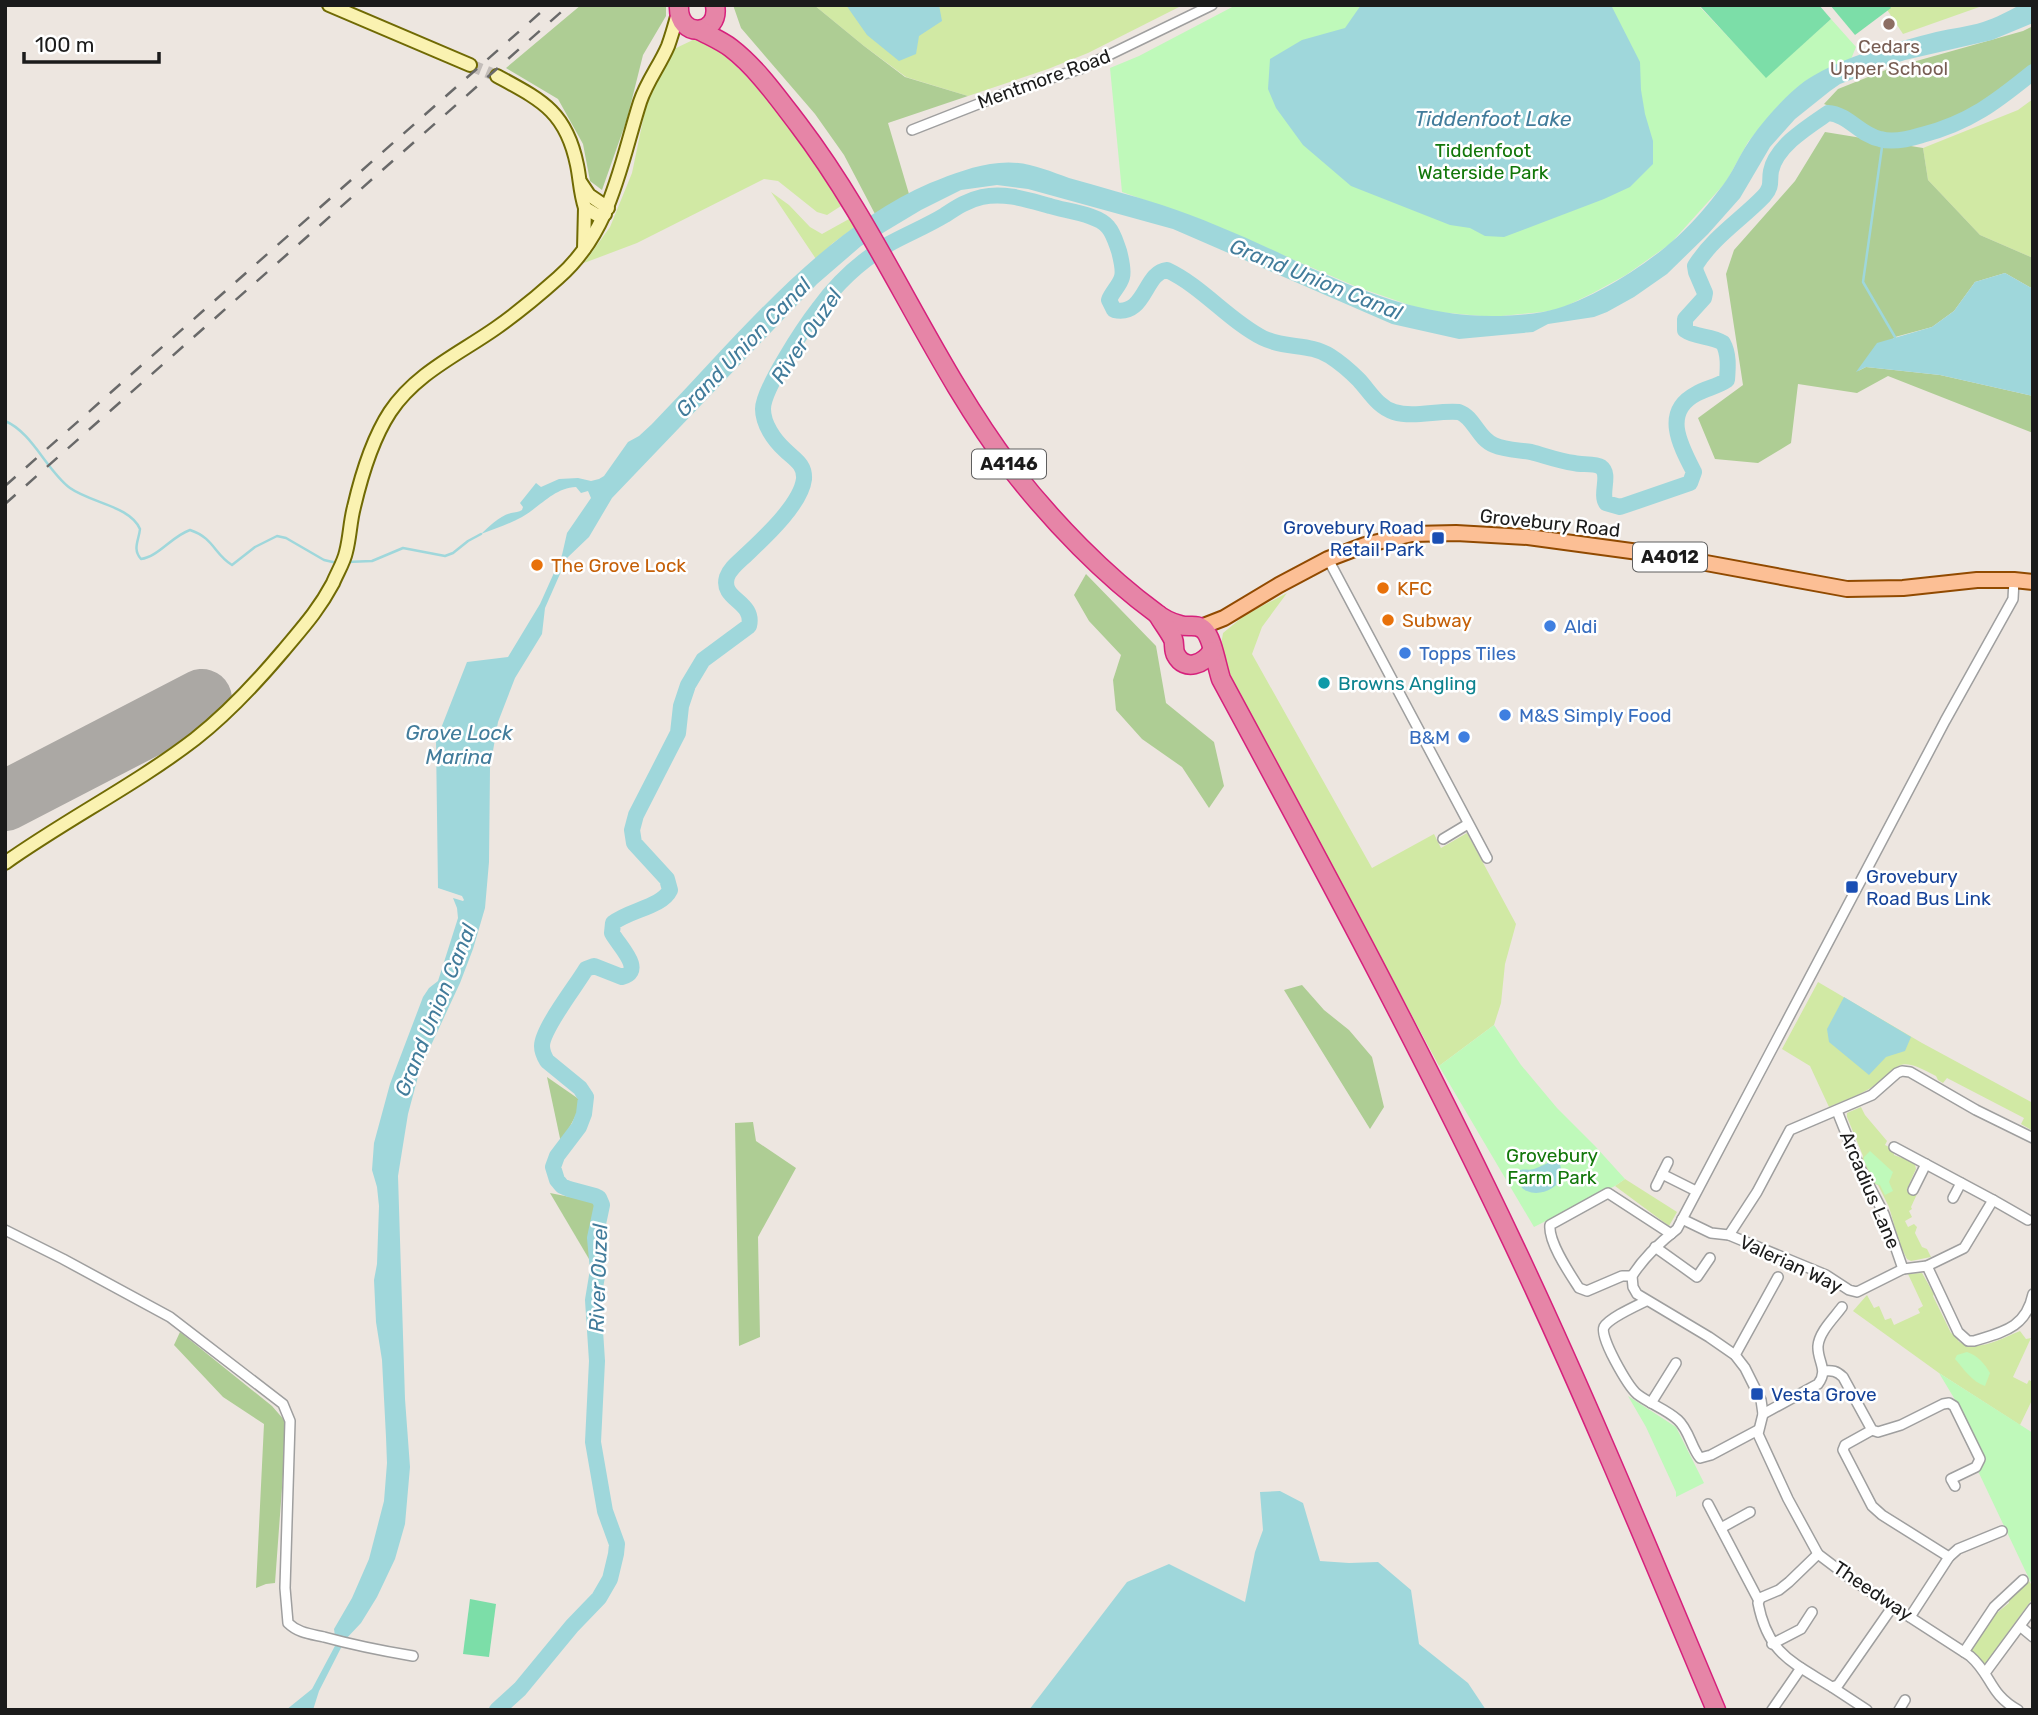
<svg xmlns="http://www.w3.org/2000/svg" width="2038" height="1715" viewBox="0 0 2038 1715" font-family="Rubik,sans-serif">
	<rect width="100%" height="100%" fill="#ede6e0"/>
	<g fill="#d1e9a4">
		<polygon points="814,5 1183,5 1088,53 1048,69 968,96 906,77 864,46"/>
		<polygon points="1884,5 1985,5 1903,34"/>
		<path d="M695 39C720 38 793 128 808 151 820 169 830 188 841 206L827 215 817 212 778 181 764 179 637 243 584 263 610 227 632 173 648 96 660 72 674 49Z"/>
		<polygon points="2033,99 2033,258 1980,235 1928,180 1923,148 2018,110"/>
		<polygon points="771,192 789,205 810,227 822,234 849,219 855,227 833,243 816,259"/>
		<polygon points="1287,593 1262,627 1252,654 1372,868 1434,834 1441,848 1467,833 1516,924 1505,964 1501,1003 1494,1025 1439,1066 1260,732 1226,673 1220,652 1223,633 1245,615"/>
		<path d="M1818 982 1922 1043 2033 1103V1131L2021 1124 2024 1118 1947 1078 1943 1083 1938 1080 1936 1076C1894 1053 1902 1067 1869 1089 1857 1096 1842 1101 1829 1107L1810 1066 1782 1049Z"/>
		<polygon points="1861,1107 1865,1115 1887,1141 1885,1145 1893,1149 1894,1155 1902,1158 1905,1158 1915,1165 1916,1169 1907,1189 1917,1194 1911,1207 1912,1209 1909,1211 1912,1217 1905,1221 1908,1227 1914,1224 1917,1227 1915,1233 1922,1247 1927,1249 1931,1257 1911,1261 1907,1259 1900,1245 1889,1207 1878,1185 1872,1183 1861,1162 1863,1156 1847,1117 1847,1113"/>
		<polygon points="1625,1179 1677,1212 1669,1226 1615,1186"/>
		<path d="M1922 1273 1934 1294 1933 1296 1951 1333 1956 1335 1960 1339 1958 1341C1978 1353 2000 1339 2020 1331L2026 1339 2031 1338 2013 1377 2027 1384 2029 1380 2033 1382V1398L2020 1425 1939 1373 1853 1311 1867 1295 1874 1308 1879 1306 1885 1320 1891 1318 1894 1325 1920 1313 1918 1309 1923 1306 1908 1274Z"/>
		<polygon points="2027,1578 2033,1587 2033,1598 1985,1664 1968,1650 1994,1612 1998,1612 2009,1603 2009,1599"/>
	</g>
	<g fill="#aecd94">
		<polygon points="581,5 666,5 666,16 643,55 627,119 602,190 590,181 583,144 558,99 506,68"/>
		<polygon points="733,5 814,5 864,46 905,77 968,96 888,123 909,194 875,214 844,155 815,114 741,28"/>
		<polygon points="2033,26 2033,63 1991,97 1963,116 1907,133 1884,134 1862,127 1837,109 1824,104 1838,89 1888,69 2023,31"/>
		<polygon points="1825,132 1923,148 1928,180 1980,235 2033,258 2033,289 2005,273 1975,282 1954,311 1932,327 1895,337 1858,371 1866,367 1940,375 2033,396 2033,433 1888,376 1857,393 1798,384 1791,443 1758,463 1715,459 1698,418 1743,385 1726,274 1734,250 1795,181"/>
		<polygon points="1086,574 1156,646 1166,703 1214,742 1224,786 1209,808 1182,767 1142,739 1116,710 1113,680 1121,655 1089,621 1074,595"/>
		<polygon points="1302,985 1324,1010 1349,1030 1372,1057 1384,1107 1370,1129 1284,990"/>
		<polygon points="547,1077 583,1102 561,1143"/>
		<polygon points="753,1122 756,1141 796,1168 758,1237 760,1337 739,1346 735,1123"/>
		<polygon points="550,1193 595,1202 589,1259"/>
		<polygon points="180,1332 272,1406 285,1421 285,1447 275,1583 266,1584 256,1588 264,1424 223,1397 174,1345"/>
	</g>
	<g fill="#bff9ba">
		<polygon points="1236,5 1698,5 1766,77 1831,19 1856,47 1851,59 1807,80 1777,107 1748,142 1726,182 1670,244 1626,275 1593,293 1560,309 1542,312 1492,317 1427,311 1357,287 1201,220 1122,192 1110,68 1139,56"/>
		<polygon points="1494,1025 1521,1065 1557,1108 1595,1146 1625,1179 1615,1186 1534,1227 1439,1066"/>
		<polygon points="1870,1151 1893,1172 1889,1182 1893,1191 1885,1195 1880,1185 1876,1184 1864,1161 1864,1157"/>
		<path d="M1967 1352C1977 1355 1985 1364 1990 1373L1985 1386C1972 1382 1964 1369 1955 1359L1957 1355Z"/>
		<polygon points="1939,1373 2033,1433 2033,1587 1977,1469 1973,1436 1966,1418"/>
		<polygon points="1628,1396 1676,1427 1704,1483 1676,1497 1676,1492 1646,1427"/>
	</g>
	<g fill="#7cdea8">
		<polygon points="1699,5 1819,5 1831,19 1766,78"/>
		<polygon points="1830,5 1889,5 1891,8 1855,35"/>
		<polygon points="470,1599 496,1604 489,1657 463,1654"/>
	</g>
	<g fill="#9fd7db">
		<polygon points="846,5 939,5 942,21 919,36 916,54 899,61 867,35"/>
		<polygon points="1361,5 1611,5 1640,62 1641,90 1645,114 1653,141 1653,164 1630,187 1604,199 1504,237 1485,236 1470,228 1450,225 1351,186 1303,145 1276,108 1268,89 1270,59 1302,40 1345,28"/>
		<path d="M2020 5H2033V23L1992 40 1905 60 1884 67 1840 84 1830 91 1795 119 1770 147 1740 198 1708 234 1667 274 1634 297 1607 312 1594 317 1548 324 1533 332 1459 339 1392 324 1173 229 1028 189 997 185 961 190 921 210 861 246 817 284 612 498 589 537 567 558 545 608 542 634 515 678 498 722 490 768 489 862 485 908 473 949 460 983 420 1069 408 1114 398 1176 405 1399 410 1467 405 1524 395 1559 377 1597 361 1623 345 1640 319 1691 313 1710H286L312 1689 336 1644 334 1629 352 1598 369 1559 384 1501 387 1463 386 1437 382 1360 376 1322 374 1280 377 1264 379 1206 377 1187 372 1170 374 1143 390 1084 423 997 429 988 438 981 458 918 457 908 453 898 463 901 464 900 462 896 438 888 436 741 467 662 508 657 540 604 562 555 567 533 591 498 588 491 581 493 576 487C554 488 541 506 522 517 509 524 495 529 481 534 489 527 499 516 511 513 515 512 519 512 522 510L523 507 520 503 536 483 541 487 559 479 578 478 591 481 599 479 604 476 628 442 639 436 652 424C736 338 818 232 930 183 953 174 975 165 999 163 1025 160 1046 170 1069 178 1100 187 1131 195 1162 205 1207 220 1252 240 1296 261 1377 299 1451 327 1543 312 1582 305 1639 270 1669 244 1689 228 1708 205 1723 185 1733 172 1739 156 1748 143 1760 124 1789 91 1808 79 1843 57 1896 42 1936 32 1952 28 1968 27 1983 22 1996 18 2008 11 2020 5Z"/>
		<polygon points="2005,273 2033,289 2033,396 1940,375 1866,367 1856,372 1877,343 1932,327 1954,311 1975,282"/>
		<polygon points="1844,997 1911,1037 1905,1051 1886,1057 1869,1075 1829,1042 1827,1029"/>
		<path d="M1555 1161 1560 1164 1563 1177C1557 1188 1540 1197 1527 1191 1521 1189 1518 1182 1516 1177L1518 1171C1524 1168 1527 1171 1534 1169 1541 1167 1547 1162 1555 1161Z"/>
		<polygon points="1280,1491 1303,1503 1320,1561 1349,1563 1378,1562 1411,1590 1419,1644 1468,1683 1486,1710 1029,1710 1127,1582 1169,1564 1245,1602 1255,1552 1263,1530 1260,1492"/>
	</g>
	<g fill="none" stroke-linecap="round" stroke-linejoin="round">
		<g stroke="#9fd7db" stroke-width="2.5">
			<polyline points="1883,140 1863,282 1895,337"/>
			<path d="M5 421C32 432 47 471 70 488 91 503 130 506 140 529 139 540 132 549 141 559 158 557 172 536 190 530 214 538 214 554 232 565L255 547 277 536 286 538 324 560 337 563"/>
			<polyline points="347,562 372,561 403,548 445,556 453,553 468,541 481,534"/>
		</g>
		<path stroke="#9fd7db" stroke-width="16" d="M497 1710 520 1689 572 1626 599 1598 610 1579 616 1554 617 1544 605 1511 593 1442 597 1361 593 1300 598 1270 595 1238 602 1205 599 1198 595 1196 569 1189 562 1186 557 1180 553 1167 557 1156 579 1127 584 1114 586 1097 580 1088 547 1061C544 1056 542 1052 542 1046 542 1029 576 986 586 969L594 966 622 977C646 971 618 945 612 933L613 923C629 910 662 907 670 890L667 879 634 843 632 830 636 815 678 733 681 706 688 685 703 660 749 626C755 601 720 600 727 577 730 568 740 561 747 554 765 537 801 504 804 479 805 464 794 459 785 450 774 440 763 424 763 409 763 389 805 326 819 308 837 283 862 260 889 244 907 234 927 226 945 215 957 207 968 200 982 197 1005 192 1028 200 1050 206 1065 211 1098 214 1108 227 1114 234 1116 243 1119 251 1121 259 1124 270 1122 277 1120 285 1112 292 1109 300L1114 310C1146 317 1144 272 1167 270 1203 287 1228 320 1263 338 1285 349 1310 343 1330 356 1341 363 1350 371 1359 380 1370 392 1378 407 1394 412 1414 418 1438 410 1459 412 1474 417 1478 439 1494 445 1505 450 1519 450 1531 452 1546 456 1559 461 1574 463 1581 465 1595 463 1601 467 1611 474 1600 493 1606 503L1620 507 1626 505 1690 483 1694 472C1680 445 1662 412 1696 394 1706 388 1717 387 1727 380 1728 367 1729 354 1723 343 1711 335 1696 338 1685 330V319L1704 298 1705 293 1696 272 1695 266C1713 237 1742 219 1764 196 1773 186 1769 181 1771 171 1776 146 1809 126 1828 113 1848 114 1860 135 1880 139 1893 143 1909 139 1922 135 1969 123 1996 102 2033 72"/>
		<polyline stroke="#aba8a4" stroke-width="60" points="5,801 202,699"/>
		<polyline stroke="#c3bdb9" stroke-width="12" stroke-dasharray="12 6" stroke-linecap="butt" points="470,65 497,76"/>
		<defs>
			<g id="street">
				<polyline points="912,130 1019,88 1080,69 1212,5"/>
				<polyline points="1328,559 1487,858"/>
				<path d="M2014 580 2013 599 1945 721 1677 1229C1659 1243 1644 1257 1632 1276L1633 1287 1637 1294 1709 1337 1735 1355 1745 1368 1761 1400 1763 1414 1758 1434 1788 1499 1818 1554 1851 1579 1970 1656C1992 1675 1989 1694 2018 1710"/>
				<polyline points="1443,839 1468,824"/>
				<polyline points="1837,1111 1859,1166 1884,1214 1903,1269"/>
				<polyline points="1894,1147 1993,1200"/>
				<polyline points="1668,1162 1662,1174 1696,1191"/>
				<polyline points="1656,1186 1662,1174"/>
				<polyline points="1913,1190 1926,1164"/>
				<polyline points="1953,1198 1961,1183"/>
				<polyline points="1682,1219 1711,1233 1729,1235 1826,1275 1849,1290 1857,1292 1903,1269 1927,1266 1964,1248 1993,1200 2028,1220"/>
				<path d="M5 1230 63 1259 170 1317 283 1404 290 1421 285 1588 288 1623C298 1633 311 1634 324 1637 353 1645 383 1651 413 1656"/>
				<polyline points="1729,1235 1757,1192 1790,1130 1872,1095 1897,1073 1902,1071 1910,1072 1976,1110 2033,1138"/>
				<polyline points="1655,1247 1697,1277 1710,1258"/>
				<path d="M1927 1266 1958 1332 1968 1341H1974C2003 1332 2026 1328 2033 1294"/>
				<path d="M1632 1276H1622L1587 1291 1579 1288C1570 1274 1548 1242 1550 1225L1608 1193 1671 1234"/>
				<path d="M1646 1301C1636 1306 1609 1318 1604 1327 1599 1337 1628 1386 1637 1394 1650 1404 1666 1409 1678 1420 1689 1430 1691 1447 1700 1458L1711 1455 1758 1430"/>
				<polyline points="1735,1355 1778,1277"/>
				<path d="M1824 1371C1832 1370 1837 1371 1843 1377L1872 1430 1878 1432 1901 1425 1943 1404 1949 1403 1954 1406 1980 1459 1976 1467 1951 1479 1955 1486"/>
				<polyline points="1651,1403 1676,1363"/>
				<path d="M1763 1414 1818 1384C1829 1370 1817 1361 1818 1346 1819 1332 1834 1318 1842 1307"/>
				<polyline points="1872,1430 1845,1445 1843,1450 1872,1506 1882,1515 1949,1557"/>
				<polyline points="1708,1504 1759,1601"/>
				<polyline points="1721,1528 1750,1512"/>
				<path d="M1818 1554 1789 1582 1779 1590 1760 1598 1758 1603C1768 1654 1792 1662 1832 1687L1838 1685 1893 1606"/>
				<polyline points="1910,1617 1949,1557 1958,1549 2002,1531"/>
				<polyline points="2021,1627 2033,1637"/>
				<polyline points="1772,1644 1801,1629 1812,1612"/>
				<polyline points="1964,1652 1994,1607 2023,1580"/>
				<polyline points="1985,1673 2033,1608"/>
				<polyline points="1832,1687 1867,1710"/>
				<polyline points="1772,1710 1801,1668"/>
				<polyline points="1899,1710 1905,1700"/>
			</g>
			<g id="secondary">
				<polyline points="329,5 470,65"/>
				<path d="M497 76C541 100 566 111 577 165 580 179 580 193 585 208L597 215 605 214"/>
				<polyline points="581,183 589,195 608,208"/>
				<polyline points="584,249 585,208"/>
				<path d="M5 863C67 819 135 785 195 739 228 713 256 683 283 651 303 627 318 611 333 583 337 573 344 562 346 552 350 537 350 522 354 507 361 477 373 438 390 412 416 373 459 354 496 328 517 313 538 296 558 278 611 232 620 165 640 102 647 81 660 65 668 46 672 35 675 24 678 13"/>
			</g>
			<polyline id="primary" points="1201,627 1224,618 1279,585 1328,559 1365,545 1412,534 1456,533 1528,537 1668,556 1847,589 1903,588 1977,580 2014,580 2033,582"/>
			<g id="highway">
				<path d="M679 5C677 40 721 36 715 5"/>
				<path d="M699 30C710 36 722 41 731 48 757 68 778 98 798 124 881 233 931 363 1013 471 1053 522 1104 575 1156 613 1162 618 1172 623 1180 625 1189 628 1197 623 1204 630 1212 637 1217 667 1221 679 1321 864 1422 1051 1512 1241 1585 1395 1650 1553 1716 1710"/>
				<path d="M1158 615C1162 622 1169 631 1173 639 1175 644 1173 650 1176 655 1185 672 1204 664 1212 651"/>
			</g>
		</defs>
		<use href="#street" stroke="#9f9f9f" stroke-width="12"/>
		<use href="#secondary" stroke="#706a04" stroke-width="16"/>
		<use href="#primary" stroke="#914a00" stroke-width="18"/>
		<use href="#highway" stroke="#d6217c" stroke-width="21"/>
		<use href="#street" stroke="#fff" stroke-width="9"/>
		<use href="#secondary" stroke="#faf2b1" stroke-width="12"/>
		<use href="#primary" stroke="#fcbf95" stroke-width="14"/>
		<use href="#highway" stroke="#e685a7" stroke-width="18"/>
		<g stroke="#696969" stroke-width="2.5" stroke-dasharray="14 14" stroke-linecap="butt">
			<polyline points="5,486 549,5"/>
			<polyline points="5,504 569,5"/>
		</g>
	</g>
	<circle fill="#8d6e63" stroke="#fff" stroke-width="2.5" cx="1889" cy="24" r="7"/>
	<g fill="#1a4fb4" stroke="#fff" stroke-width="2.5">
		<rect x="1431" y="531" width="14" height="14" rx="3.5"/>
		<rect x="1845" y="880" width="14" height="14" rx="3.5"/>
		<rect x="1750" y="1387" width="14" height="14" rx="3.5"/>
	</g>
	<g fill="#e8710a" stroke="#fff" stroke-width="2.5">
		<circle cx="537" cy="565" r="7"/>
		<circle cx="1383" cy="588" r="7"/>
		<circle cx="1388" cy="620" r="7"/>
	</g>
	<g fill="#3f7fe0" stroke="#fff" stroke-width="2.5">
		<circle cx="1550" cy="626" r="7"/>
		<circle cx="1405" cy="653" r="7"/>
		<circle cx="1505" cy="715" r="7"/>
		<circle cx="1464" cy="737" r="7"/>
	</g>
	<circle fill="#0f9aa8" stroke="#fff" stroke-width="2.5" cx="1324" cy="683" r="7"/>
	<g text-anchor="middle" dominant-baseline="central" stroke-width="5" stroke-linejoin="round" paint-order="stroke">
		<g fill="#fff" stroke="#5f5f5f" stroke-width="2">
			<rect x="972" y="449.5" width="74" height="29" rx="5"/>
			<rect x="1633" y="542.5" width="74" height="29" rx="5"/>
		</g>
		<g font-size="18" font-weight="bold" fill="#1b1b1b">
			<text x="1009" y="464">A4146</text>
			<text x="1670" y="557">A4012</text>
		</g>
		<g font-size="19" fill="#785e54" stroke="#fff">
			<text x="1889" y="46">Cedars<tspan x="1889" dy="22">Upper School</tspan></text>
		</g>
		<g font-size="19" fill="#1b1b1b" stroke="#fff">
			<text transform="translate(1044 79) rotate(-20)">Mentmore Road</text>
			<text transform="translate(1550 523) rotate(6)">Grovebury Road</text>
			<text transform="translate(1870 1190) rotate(67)">Arcadius Lane</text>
			<text transform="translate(1791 1264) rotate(25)">Valerian Way</text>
			<text transform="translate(1873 1591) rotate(34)">Theedway</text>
		</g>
		<g font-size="19" fill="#12770a" stroke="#fff">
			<text x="1483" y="150">Tiddenfoot<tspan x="1483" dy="22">Waterside Park</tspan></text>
			<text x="1552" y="1155">Grovebury<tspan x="1552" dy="22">Farm Park</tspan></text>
		</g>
		<g font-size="19" fill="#164399" stroke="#fff" text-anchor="start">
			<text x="1424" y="527" text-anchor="end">Grovebury Road<tspan x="1424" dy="22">Retail Park</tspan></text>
			<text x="1866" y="876">Grovebury<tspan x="1866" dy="22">Road Bus Link</tspan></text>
			<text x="1771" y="1394">Vesta Grove</text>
		</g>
		<g font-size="19" fill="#c56008" stroke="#fff" text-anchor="start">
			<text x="551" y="565">The Grove Lock</text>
			<text x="1397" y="588">KFC</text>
			<text x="1402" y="620">Subway</text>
		</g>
		<g font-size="19" fill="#366cbe" stroke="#fff" text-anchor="start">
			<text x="1564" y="626">Aldi</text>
			<text x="1419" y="653">Topps Tiles</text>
			<text x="1519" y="715">M&amp;S Simply Food</text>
			<text x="1450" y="737" text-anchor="end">B&amp;M</text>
		</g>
		<g font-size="19" fill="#0d838f" stroke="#fff" text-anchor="start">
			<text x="1338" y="683">Browns Angling</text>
		</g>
		<g font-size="21" font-style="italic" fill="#427c9b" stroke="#fff">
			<text x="1493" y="118">Tiddenfoot Lake</text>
			<text transform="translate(1316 279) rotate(22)">Grand Union Canal</text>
			<text transform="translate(806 336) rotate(-56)">River Ouzel</text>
			<text transform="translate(743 347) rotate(-46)">Grand Union Canal</text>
			<text x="459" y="732">Grove Lock<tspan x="459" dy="24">Marina</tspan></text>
			<text transform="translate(435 1010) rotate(-68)">Grand Union Canal</text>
			<text transform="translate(598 1278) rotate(-88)">River Ouzel</text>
		</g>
	</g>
	<rect width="2038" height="1715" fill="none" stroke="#1b1b1b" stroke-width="14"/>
	<path d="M24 52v10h135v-10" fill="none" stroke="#1b1b1b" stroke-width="3.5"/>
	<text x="35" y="52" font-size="21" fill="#1b1b1b" stroke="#ffffff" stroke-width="5" paint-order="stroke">100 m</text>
</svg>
